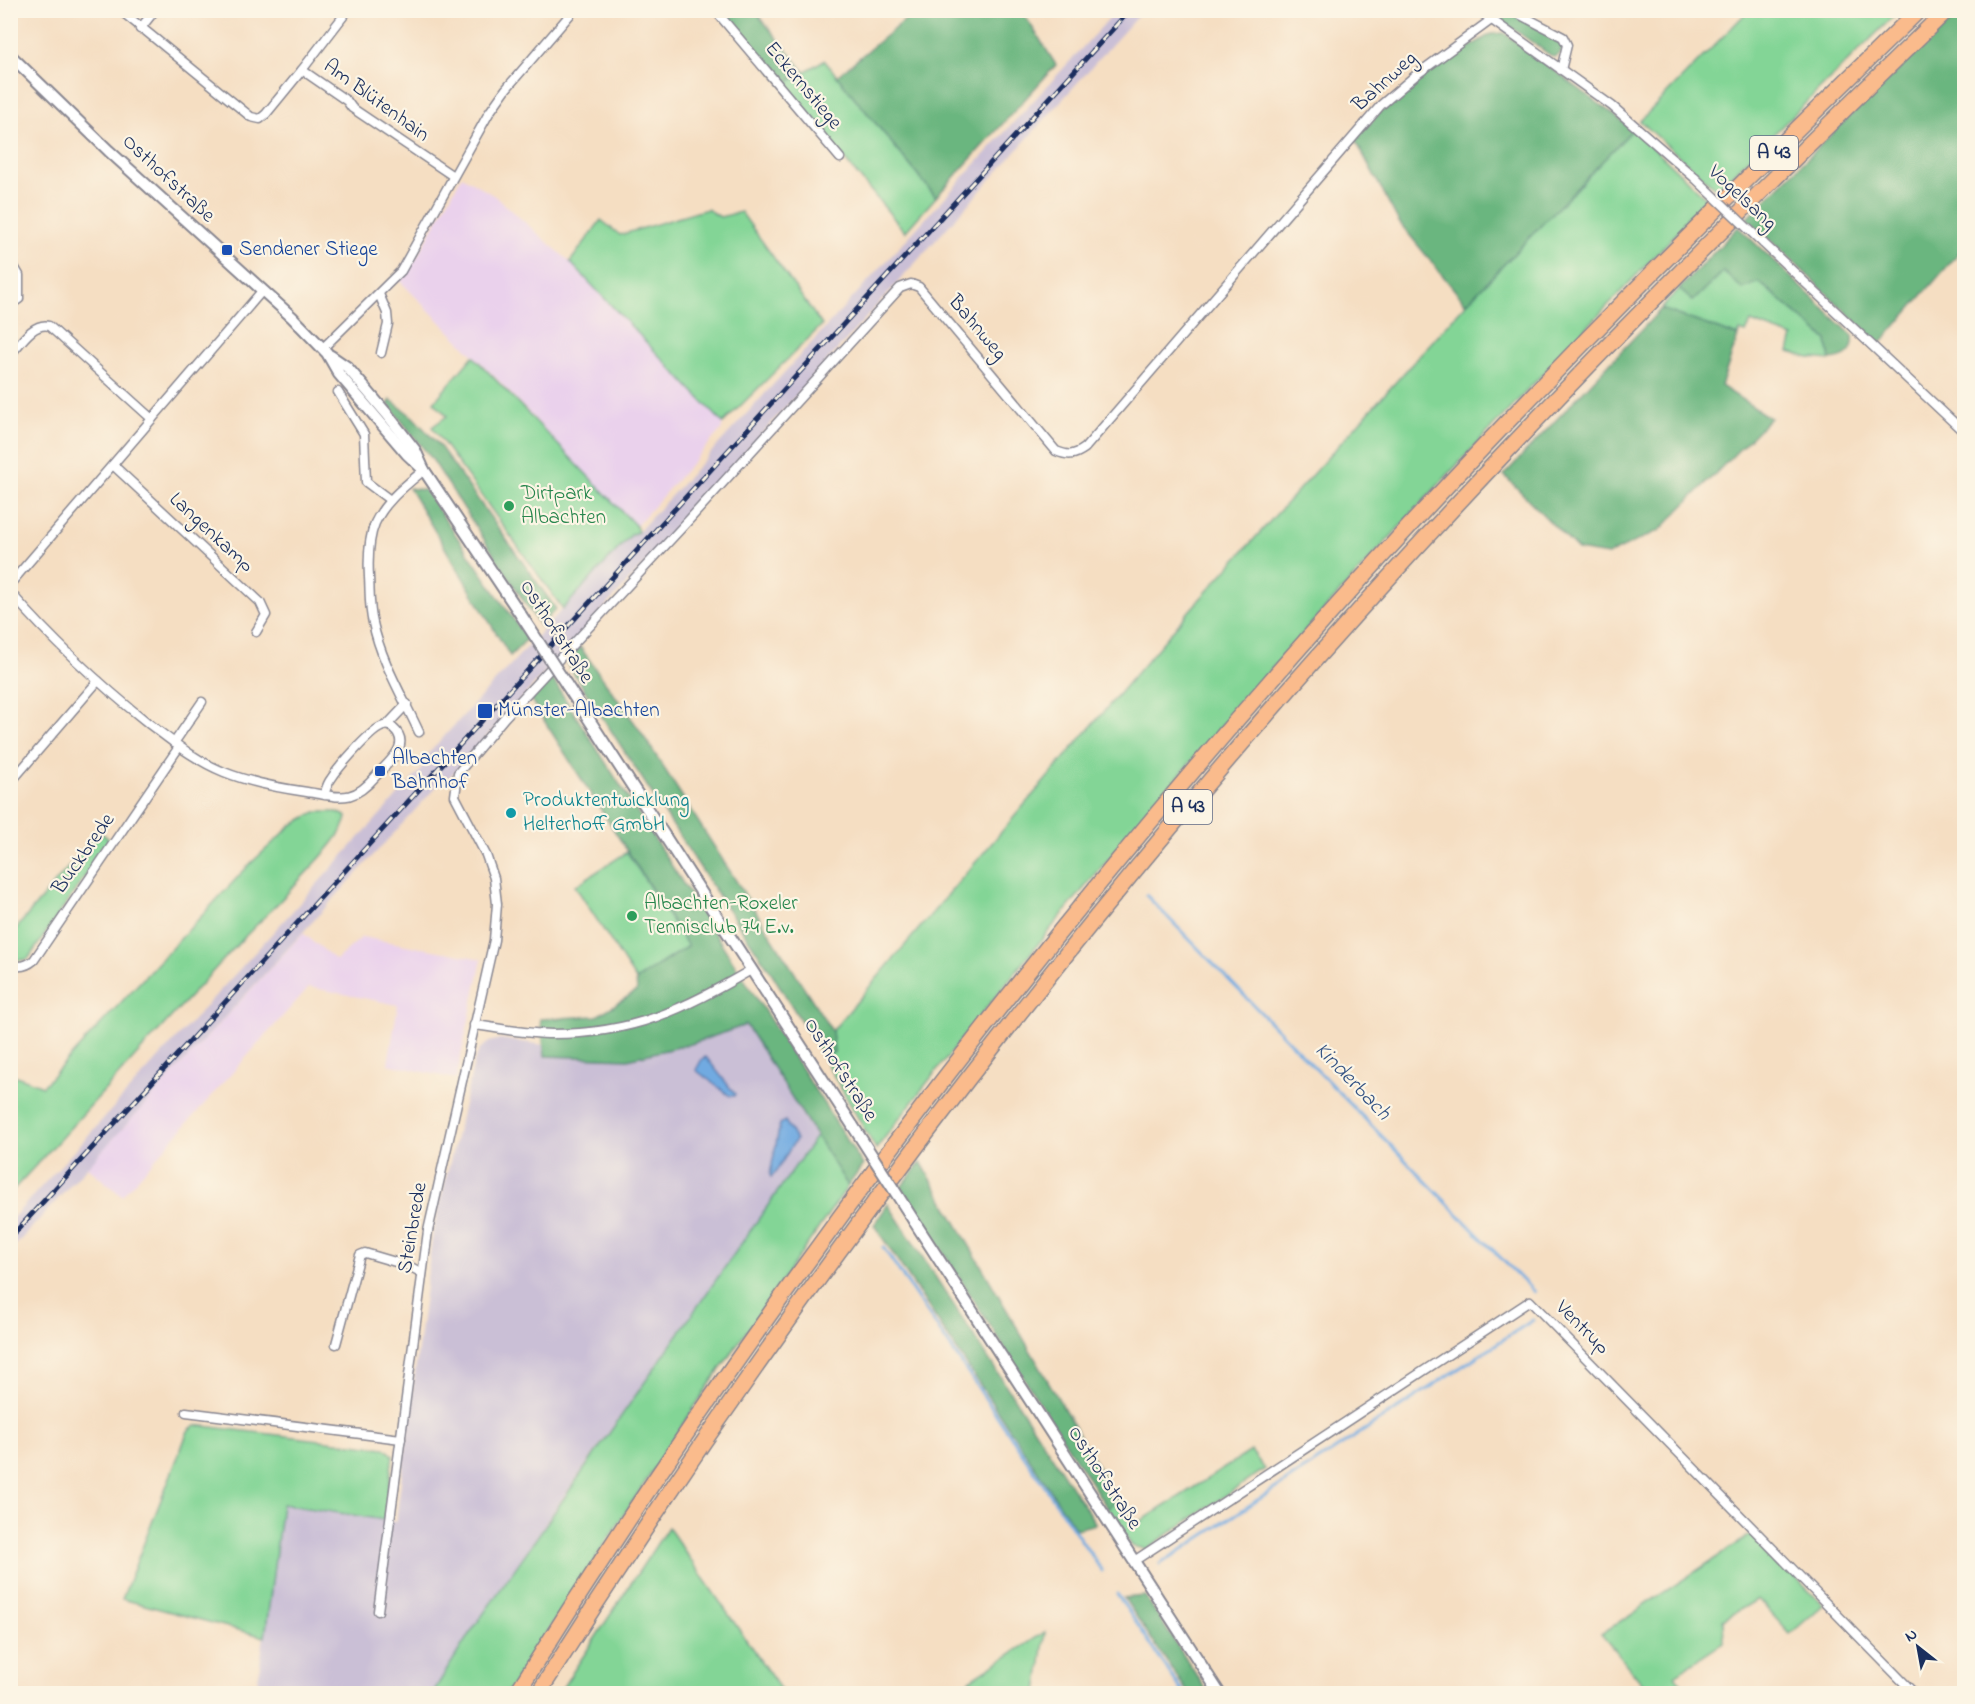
<svg xmlns="http://www.w3.org/2000/svg" width="1975" height="1704" viewBox="0 0 1975 1704" font-family="'Indie Flower',sans-serif">
	<rect width="100%" height="100%" fill="#fcf5e5"/>
	<filter id="ink" filterUnits="userSpaceOnUse"><feTurbulence type="fractalNoise" baseFrequency=".0167" numOctaves="2"/><feDisplacementMap in="SourceGraphic" scale="12" xChannelSelector="R" yChannelSelector="G"/><feConvolveMatrix kernelMatrix="1 2 1 2 8 2 1 2 1" color-interpolation-filters="sRGB"/></filter>
	<filter id="wash" filterUnits="userSpaceOnUse"><feTurbulence type="fractalNoise" baseFrequency=".008" numOctaves="4" result="noise"/><feDisplacementMap in="SourceGraphic" scale="24" xChannelSelector="R" yChannelSelector="G"/><feGaussianBlur stdDeviation="1.35" result="paint"/><feColorMatrix in="noise" values="0 0 0 0 0 0 0 0 0 0 0 0 0 0 0 0 0 1.4 0 .05"/><feComposite in="paint" operator="in"/></filter>
	<g filter="url(#wash)">
		<rect width="100%" height="100%" fill="#f5dec2"/>
		<g fill="#ead1ec">
			<polygon points="462,176 496,197 570,262 723,423 721,430 636,526 497,379 400,281 416,259"/>
			<polygon points="303,933 336,960 362,937 482,959 456,1079 388,1064 398,1005 309,987 122,1196 87,1167"/>
		</g>
		<g fill="#cabfd6">
			<polygon points="1116,11 1142,11 657,550 445,782 438,785 11,1250 11,1220 421,770 423,759 632,534 638,532"/>
			<polygon points="746,1025 817,1135 562,1499 468,1636 432,1693 256,1694 282,1503 396,1522 433,1232 475,1059 480,1049 489,1042 500,1039 545,1045 545,1055 628,1059 691,1044"/>
		</g>
		<g fill="#83d596" stroke="#4f827a" stroke-width="1.5">
			<polygon points="1749,10 1899,11 1717,190 1640,121"/>
			<polygon points="824,60 936,197 905,232 783,85"/>
			<path d="M1633 129 1708 200C1579 336 1448 472 1322 612 1167 786 1017 964 876 1149L823 1057 834 1052 832 1031 1191 609 1466 304Z"/>
			<polygon points="707,209 720,217 741,212 822,325 723,423 570,262 601,220 620,235"/>
			<polygon points="1723,272 1759,282 1827,340 1830,360 1809,358 1789,352 1793,337 1751,322 1746,333 1740,331 1738,336 1661,309 1679,289 1693,301"/>
			<polygon points="473,356 636,526 638,532 632,534 563,609 432,427 447,416 434,402"/>
			<path d="M315 812H338L347 817C345 836 305 873 292 888 275 907 256 925 238 944 162 1026 88 1110 11 1192V1074L43 1086 250 864 292 825Z"/>
			<polygon points="99,831 110,840 28,959 14,961 11,966 11,932 14,931"/>
			<polygon points="627,852 688,946 636,980 575,886"/>
			<polygon points="817,1135 848,1186 707,1388 507,1693 432,1694 468,1636"/>
			<polygon points="195,1425 385,1448 393,1455 384,1520 282,1504 265,1637 122,1599 188,1431"/>
			<polygon points="1251,1451 1265,1469 1146,1549 1132,1546 1108,1509 1117,1500 1135,1525"/>
			<polygon points="668,1527 783,1693 721,1693 719,1689 704,1694 559,1693"/>
			<polygon points="1752,1534 1823,1605 1790,1634 1758,1599 1723,1620 1724,1642 1675,1675 1689,1693 1650,1693 1601,1634"/>
			<polygon points="1045,1632 1037,1693 950,1693"/>
		</g>
		<g fill="#6ab67f" stroke="#42726e" stroke-width="1.5">
			<polygon points="1962,10 1964,11 1964,247 1880,344 1747,218 1855,111"/>
			<polygon points="721,11 755,11 804,71 783,85"/>
			<polygon points="916,11 1022,11 1056,65 936,197 837,76"/>
			<path d="M1488 11H1505L1560 39 1563 46C1562 52 1560 56 1553 57Z"/>
			<polygon points="1504,33 1633,129 1466,304 1399,222 1355,139 1384,108 1419,77 1491,34"/>
			<path d="M1738 227 1853 336C1855 353 1845 359 1830 360L1827 340 1759 282 1743 289 1723 272 1693 301 1679 289Z"/>
			<polygon points="1661,309 1738,336 1721,386 1770,418 1660,530 1608,555 1578,550 1504,475"/>
			<polygon points="391,400 413,417 439,445 556,609 540,626 432,459 388,404"/>
			<polygon points="409,488 425,490 527,639 510,656"/>
			<polygon points="580,647 639,729 832,1031 834,1052 823,1057 771,972 712,886 567,663"/>
			<polygon points="551,677 863,1165 848,1186 746,1025 691,1044 628,1059 545,1056 540,1019 597,1016 637,991 636,980 688,946 531,700"/>
			<polygon points="921,1162 1117,1500 1108,1509 901,1187"/>
			<polygon points="888,1204 1096,1524 1076,1529 874,1225"/>
			<polygon points="1145,1596 1208,1693 1188,1693 1124,1598"/>
		</g>
		<g fill="#71aae1" stroke="#466ca0" stroke-width="1.5">
			<polygon points="706,1057 735,1094 734,1096 730,1096 696,1070 702,1059"/>
			<path d="M785 1121 796 1140C786 1152 782 1167 771 1177L770 1175 780 1124Z"/>
		</g>
		<g fill="none" stroke-linecap="round" stroke-linejoin="round">
			<g stroke="#71aae1" stroke-width="3">
				<polyline points="1146,895 1534,1292"/>
				<polyline points="883,1247 1102,1571"/>
				<polyline points="1160,1564 1533,1320"/>
				<polyline points="1117,1594 1184,1694"/>
			</g>
		</g>
	</g>
	<g filter="url(#ink)">
		<g fill="none" stroke-linecap="round" stroke-linejoin="round">
			<defs>
				<g id="minor">
					<polyline points="120,10 251,117 260,119 266,114 302,70 347,101 352,108 453,176"/>
					<polyline points="715,10 840,158"/>
					<polyline points="1478,10 1612,106 1695,178"/>
					<polyline points="1511,10 1563,37 1567,45 1561,70"/>
					<polyline points="140,29 155,10"/>
					<polyline points="302,70 348,10"/>
					<polyline points="1763,243 1964,432"/>
					<polyline points="10,260 19,275 19,299 10,305"/>
					<polyline points="379,294 387,313 388,324 381,353"/>
					<polyline points="323,348 401,271 489,113 506,89 574,10"/>
					<path d="M10 355C20 344 33 322 49 326L152 419"/>
					<polyline points="338,392 364,434 366,482 390,500"/>
					<polyline points="113,465 260,602 266,615 256,632"/>
					<polyline points="10,584 262,291"/>
					<path d="M10 592C52 640 98 683 148 723 172 741 196 761 224 772 251 783 279 788 307 792 341 797 352 804 376 776 387 763 413 745 393 728 390 725 385 725 381 727 369 732 338 768 331 779 327 784 326 790 324 795"/>
					<polyline points="387,725 407,704"/>
					<path d="M419 732C403 697 381 661 373 623 369 608 370 592 369 577 368 559 368 540 375 523 385 501 406 485 424 470"/>
					<polyline points="174,743 202,702"/>
					<polyline points="10,783 98,681"/>
					<path d="M10 964C19 968 27 966 34 960L179 747"/>
					<path d="M474 1025C499 1028 526 1034 552 1034 634 1034 682 1010 751 970"/>
					<polyline points="336,1344 360,1255 365,1253 409,1266 422,1273"/>
					<polyline points="186,1412 401,1439"/>
					<polyline points="1134,1561 1530,1301 1915,1694"/>
					<path d="M378 1611 428 1231 494 940 497 904 494 878 486 855 455 796 458 773 505 717 688 521 900 288 911 284 919 287 1056 451C1068 456 1074 456 1085 448L1381 105 1416 75 1491 20"/>
				</g>
				<g id="tertiary">
					<polyline points="10,55 109,151 292,317 327,353 339,374 407,454 424,470"/>
					<polyline points="331,356 347,367 387,414 415,450 424,470 521,615"/>
					<polyline points="566,684 853,1126"/>
					<polyline points="914,1221 1220,1694"/>
				</g>
				<g id="motorway">
					<path d="M516 1694C754 1313 1027 954 1325 619 1514 407 1716 207 1919 10"/>
					<path d="M538 1694C729 1391 940 1102 1170 828 1411 539 1676 271 1947 10"/>
				</g>
			</defs>
			<use href="#minor" stroke="#888690" stroke-width="11"/>
			<use href="#tertiary" stroke="#888690" stroke-width="14"/>
			<use href="#motorway" stroke="#888690" stroke-width="18"/>
			<use href="#minor" stroke="#fff" stroke-width="8"/>
			<use href="#tertiary" stroke="#fff" stroke-width="10"/>
			<use href="#motorway" stroke="#fabb8c" stroke-width="15"/>
			<defs>
				<polyline id="rail" points="10,1238 1130,10"/>
			</defs>
			<use href="#rail" stroke="#1b2f5e" stroke-width="5"/>
			<use href="#rail" stroke="#fcf5e5" stroke-width="3" stroke-dasharray="9" stroke-linecap="butt"/>
			<defs>
				<polyline id="minor-bridge" points="1695,178 1763,243"/>
				<g id="tertiary-bridge">
					<polyline points="521,615 566,684"/>
					<polyline points="853,1126 914,1221"/>
				</g>
			</defs>
			<use href="#minor-bridge" stroke="#888690" stroke-width="11" stroke-linecap="butt"/>
			<use href="#tertiary-bridge" stroke="#888690" stroke-width="14" stroke-linecap="butt"/>
			<use href="#minor-bridge" stroke="#fff" stroke-width="8"/>
			<use href="#tertiary-bridge" stroke="#fff" stroke-width="10"/>
		</g>
	</g>
	<g fill="#1a4fb4" stroke="#fcf5e5" stroke-width="2">
		<rect x="221" y="244" width="12" height="12" rx="3"/>
		<rect x="477" y="703" width="16" height="16" rx="3"/>
		<rect x="374" y="765" width="12" height="12" rx="3"/>
	</g>
	<g fill="#2e9e5b" stroke="#fcf5e5" stroke-width="2">
		<circle cx="509" cy="506" r="6"/>
		<circle cx="632" cy="916" r="6"/>
	</g>
	<circle fill="#0f9aa8" stroke="#fcf5e5" stroke-width="2" cx="511" cy="813" r="6"/>
	<g text-anchor="middle" dominant-baseline="central" stroke-width="4.5" stroke-linejoin="round" paint-order="stroke">
		<g fill="#fcf5e5" stroke="#5e6a86" stroke-width="1.5">
			<rect x="1750" y="136" width="48" height="34" rx="4.5"/>
			<rect x="1164" y="790" width="48" height="34" rx="4.5"/>
		</g>
		<g font-size="20" font-weight="bold" fill="#1b2f5e">
			<text x="1774" y="153">A 43</text>
			<text x="1188" y="807">A 43</text>
		</g>
		<g font-size="21" fill="#1b2f5e" stroke="#fcf5e5">
			<text transform="translate(1385 82) rotate(-42)">Bahnweg</text>
			<text transform="translate(803 86) rotate(50)">Eckernstiege</text>
			<text transform="translate(376 101) rotate(36)">Am Blütenhain</text>
			<text transform="translate(168 179) rotate(43)">Osthofstraße</text>
			<text transform="translate(1742 198) rotate(43)">Vogelsang</text>
			<text transform="translate(977 328) rotate(50)">Bahnweg</text>
			<text transform="translate(211 533) rotate(43)">Langenkamp</text>
			<text transform="translate(556 632) rotate(57)">Osthofstraße</text>
			<text transform="translate(84 854) rotate(-55)">Buckbrede</text>
			<text transform="translate(840 1070) rotate(57)">Osthofstraße</text>
			<text transform="translate(413 1228) rotate(-80)">Steinbrede</text>
			<text transform="translate(1582 1328) rotate(45)">Ventrup</text>
			<text transform="translate(1104 1478) rotate(57)">Osthofstraße</text>
		</g>
		<g font-size="21" fill="#164399" stroke="#fcf5e5" text-anchor="start">
			<text x="239" y="250">Sendener Stiege</text>
			<text x="498" y="711">Münster-Albachten</text>
			<text x="392" y="759">Albachten<tspan x="392" dy="24">Bahnhof</tspan></text>
		</g>
		<g font-size="21" fill="#27864d" stroke="#fcf5e5" text-anchor="start">
			<text x="521" y="494">Dirtpark<tspan x="521" dy="24">Albachten</tspan></text>
			<text x="644" y="904">Albachten-Roxeler<tspan x="644" dy="24">Tennisclub 74 E.v.</tspan></text>
		</g>
		<g font-size="21" fill="#0d838f" stroke="#fcf5e5" text-anchor="start">
			<text x="523" y="801">Produktentwicklung<tspan x="523" dy="24">Helterhoff GmbH</tspan></text>
		</g>
		<g font-size="22" font-style="italic" fill="#355485" stroke="#fcf5e5">
			<text transform="translate(1352 1082) rotate(46)">Kinderbach</text>
		</g>
	</g>
	<rect width="1975" height="1704" fill="none" stroke="#fcf5e5" stroke-width="36"/>
	<g transform="translate(1918 1647) rotate(329)" stroke="#fcf5e5" stroke-width="4.5" paint-order="stroke">
	<path d="M0-4.5L10 22L0 15L-10 22Z" fill="#1b2f5e"/>
	<text y="-9" font-size="16" font-weight="bold" text-anchor="middle" fill="#1b2f5e">N</text>
	</g>
</svg>
